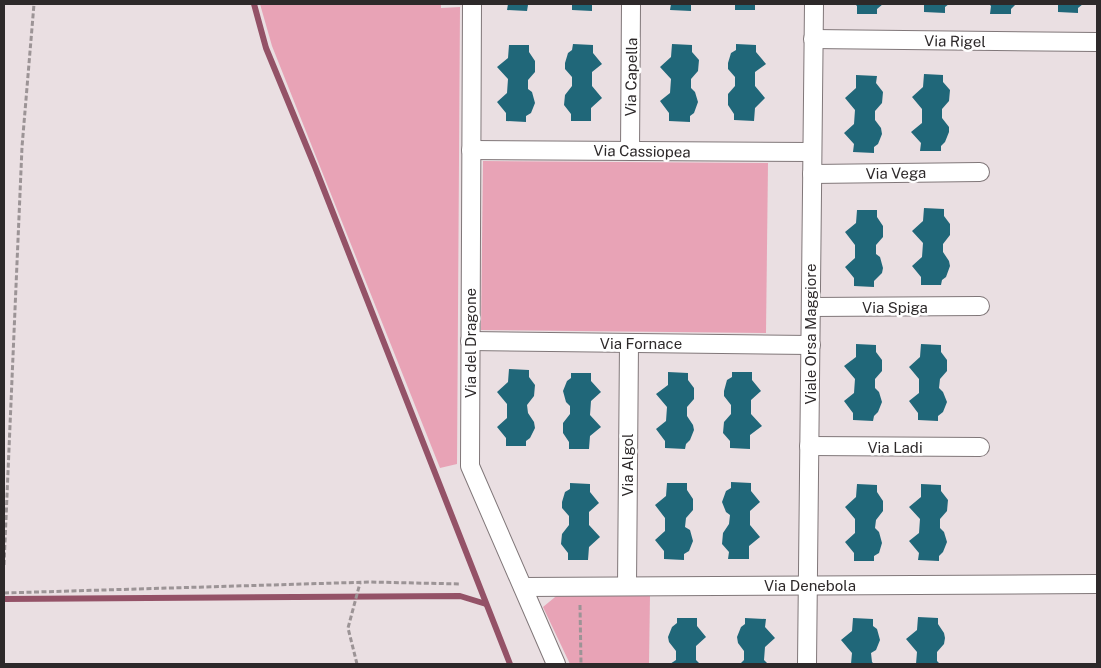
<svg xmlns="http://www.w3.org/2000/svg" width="1101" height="668" viewBox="0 0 1101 668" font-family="'Public Sans',sans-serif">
	<rect width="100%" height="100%" fill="#eadfe2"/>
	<g fill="#e8a3b6">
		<polygon points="260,4 441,4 441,8 460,7 457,464 440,468 272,46"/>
		<polygon points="483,161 768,163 766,333 481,330"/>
		<polygon points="560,593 650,595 649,664 570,664 543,607"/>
	</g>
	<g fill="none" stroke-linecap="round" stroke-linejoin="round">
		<g stroke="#945267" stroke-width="6">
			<polyline points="254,4 266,48 315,167 510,664"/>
			<polyline points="4,599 460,596 486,604"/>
		</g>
	</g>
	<g fill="#206779">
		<polygon points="508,4 530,4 528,5 527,11 507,10"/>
		<polygon points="572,4 592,4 592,11 572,10"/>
		<polygon points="671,4 691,4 691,11 670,10"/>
		<rect x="735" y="4" width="20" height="6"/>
		<polygon points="855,4 883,4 877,9 877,14 857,14 857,6"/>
		<polygon points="924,4 949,4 945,7 945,13 924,12"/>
		<polygon points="989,4 1016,4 1011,9 1011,14 990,14 991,6"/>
		<polygon points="1058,4 1083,4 1078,8 1078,13 1058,12"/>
		<polygon points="573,44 593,45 593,53 602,64 592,72 592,86 602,98 591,108 591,121 571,121 571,114 564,105 565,95 572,86 572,77 565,69 565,63 568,53 572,50"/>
		<polygon points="672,44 692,45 692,52 699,60 698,71 691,79 691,88 695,92 698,102 694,113 690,116 690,122 669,121 669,113 660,101 670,93 671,79 660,67 671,57"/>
		<polygon points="736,44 756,45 756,52 766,64 755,72 755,86 765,98 755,108 754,121 734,120 734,114 728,105 728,94 735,86 735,77 728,69 728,63 731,53 736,50"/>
		<polygon points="509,45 529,45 529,52 535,61 535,72 528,80 528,89 532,92 535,103 531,113 526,116 526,122 506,121 506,113 497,102 507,93 508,79 497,67 508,58"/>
		<polygon points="924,74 943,75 943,82 950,90 949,101 942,109 942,118 949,127 949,132 945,142 941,146 941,151 920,151 921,143 911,132 922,123 922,109 912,97 923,87"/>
		<polygon points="856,75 877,76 876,83 883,92 882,103 875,111 875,120 881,128 882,134 878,144 874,147 874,153 853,152 854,144 844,133 854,124 855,110 845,98 856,88"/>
		<polygon points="924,208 944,209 944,216 950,224 950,235 943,244 943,252 949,261 950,266 946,277 942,280 941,285 921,285 921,277 912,266 922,257 923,243 912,231 923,221"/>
		<polygon points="857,210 877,210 877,217 883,226 883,237 876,245 876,254 880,257 883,268 882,273 874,281 874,287 854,286 854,278 845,267 855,258 855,245 845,232 856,223"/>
		<polygon points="856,344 876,345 876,352 882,360 882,371 875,379 875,388 879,392 882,402 878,412 874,416 873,421 853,420 853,413 844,401 854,393 855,379 844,366 856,357"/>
		<polygon points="921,344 941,345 941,352 947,360 947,371 940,379 939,388 943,392 947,402 943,412 938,416 938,421 918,420 918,413 909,401 919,393 919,379 909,367 920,357"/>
		<polygon points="509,369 529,370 529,377 535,385 534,396 527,405 528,413 534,422 535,428 530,438 526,441 526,446 506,446 506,438 497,427 507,418 507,404 497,392 508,382"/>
		<polygon points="668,372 688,373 688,380 694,388 694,399 687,407 687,416 693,425 694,430 690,440 686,444 685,449 665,448 665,441 656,429 666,421 667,407 656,394 668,385"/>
		<polygon points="732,372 752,372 752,380 761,391 751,400 751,414 762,426 750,435 750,449 730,448 730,441 723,433 724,422 731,414 731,405 724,396 724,391 727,380 732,377"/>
		<polygon points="571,373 591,373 591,381 601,392 591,401 590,415 601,427 590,436 589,449 569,449 569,442 563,433 563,423 570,414 570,406 566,402 563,391 567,381 571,378"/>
		<polygon points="731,482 751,483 751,491 760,502 750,511 750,525 760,537 749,546 749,559 728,559 729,552 722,544 723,533 729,524 730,515 726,512 722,502 726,491 731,488"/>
		<polygon points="570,483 590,484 590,492 599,503 589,512 589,525 600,537 589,547 588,560 568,560 568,553 561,544 562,534 569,525 569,516 562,508 562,502 565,492 570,489"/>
		<polygon points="667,483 687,483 687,490 693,499 693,510 686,518 685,527 690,530 693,541 689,551 684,554 684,560 664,559 664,551 655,540 665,531 665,518 655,505 666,496"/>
		<polygon points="857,484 877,485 877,492 883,501 883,511 876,520 875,528 879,532 882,543 879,553 874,556 874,561 854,561 854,553 845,542 855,533 855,519 845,507 856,497"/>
		<polygon points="921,484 941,485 941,491 948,500 947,511 940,519 940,528 944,532 947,542 943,552 939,556 939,561 918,560 919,553 909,541 919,533 920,519 909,507 921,497"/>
		<polygon points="918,617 938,618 938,624 944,633 945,638 944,644 937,652 937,661 940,664 916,664 917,652 906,639 917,630"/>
		<polygon points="677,618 697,618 697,626 706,637 696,646 696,660 700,664 670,664 676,660 676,651 669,642 668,637 672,627 677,623"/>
		<polygon points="745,618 766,619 765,627 775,638 765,647 764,660 768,664 740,664 744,660 744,651 738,643 737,637 741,627 745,624"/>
		<polygon points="853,618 873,619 873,626 877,629 880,640 876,650 871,653 872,662 874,664 851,664 852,653 841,640 852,631"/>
	</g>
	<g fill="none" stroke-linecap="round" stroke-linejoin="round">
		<defs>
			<g id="minor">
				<polyline points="472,4 470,466 556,664"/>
				<polyline points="813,39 1097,42"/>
				<polyline points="471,150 812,152"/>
				<polyline points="630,151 631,4"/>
				<polyline points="812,174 980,172"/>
				<polyline points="811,307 980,306"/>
				<polyline points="470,341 811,345"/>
				<polyline points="809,446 980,447"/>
				<polyline points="627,586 629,343"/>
				<polyline points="523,587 1097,584"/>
				<polyline points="807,664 814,4"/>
			</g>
		</defs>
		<use href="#minor" stroke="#807779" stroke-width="20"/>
		<g stroke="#9c9496" stroke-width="3" stroke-dasharray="5 2.5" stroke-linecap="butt">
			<polyline points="4,565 22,147 34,4"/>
			<polyline points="4,593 370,582 461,584"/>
			<polyline points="580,605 581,664"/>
			<polyline points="357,664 348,628 360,583"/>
		</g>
		<use href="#minor" stroke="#fff" stroke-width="18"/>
	</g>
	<g text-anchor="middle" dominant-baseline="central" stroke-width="5" stroke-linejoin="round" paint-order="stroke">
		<g font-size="15" fill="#2d292a" stroke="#fff">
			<text transform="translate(955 41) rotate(1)">Via Rigel</text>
			<text transform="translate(631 77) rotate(-89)">Via Capella</text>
			<text transform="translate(642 151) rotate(1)">Via Cassiopea</text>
			<text transform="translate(896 173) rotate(-1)">Via Vega</text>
			<text x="895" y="307">Via Spiga</text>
			<text transform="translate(810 334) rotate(-90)">Viale Orsa Maggiore</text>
			<text transform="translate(470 343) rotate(-90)">Via del Dragone</text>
			<text x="641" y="343">Via Fornace</text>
			<text x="895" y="447">Via Ladi</text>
			<text transform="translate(627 465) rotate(-90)">Via Algol</text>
			<text x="810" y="585">Via Denebola</text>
		</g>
	</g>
	<rect width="1101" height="668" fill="none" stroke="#2d292a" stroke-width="10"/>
</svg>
